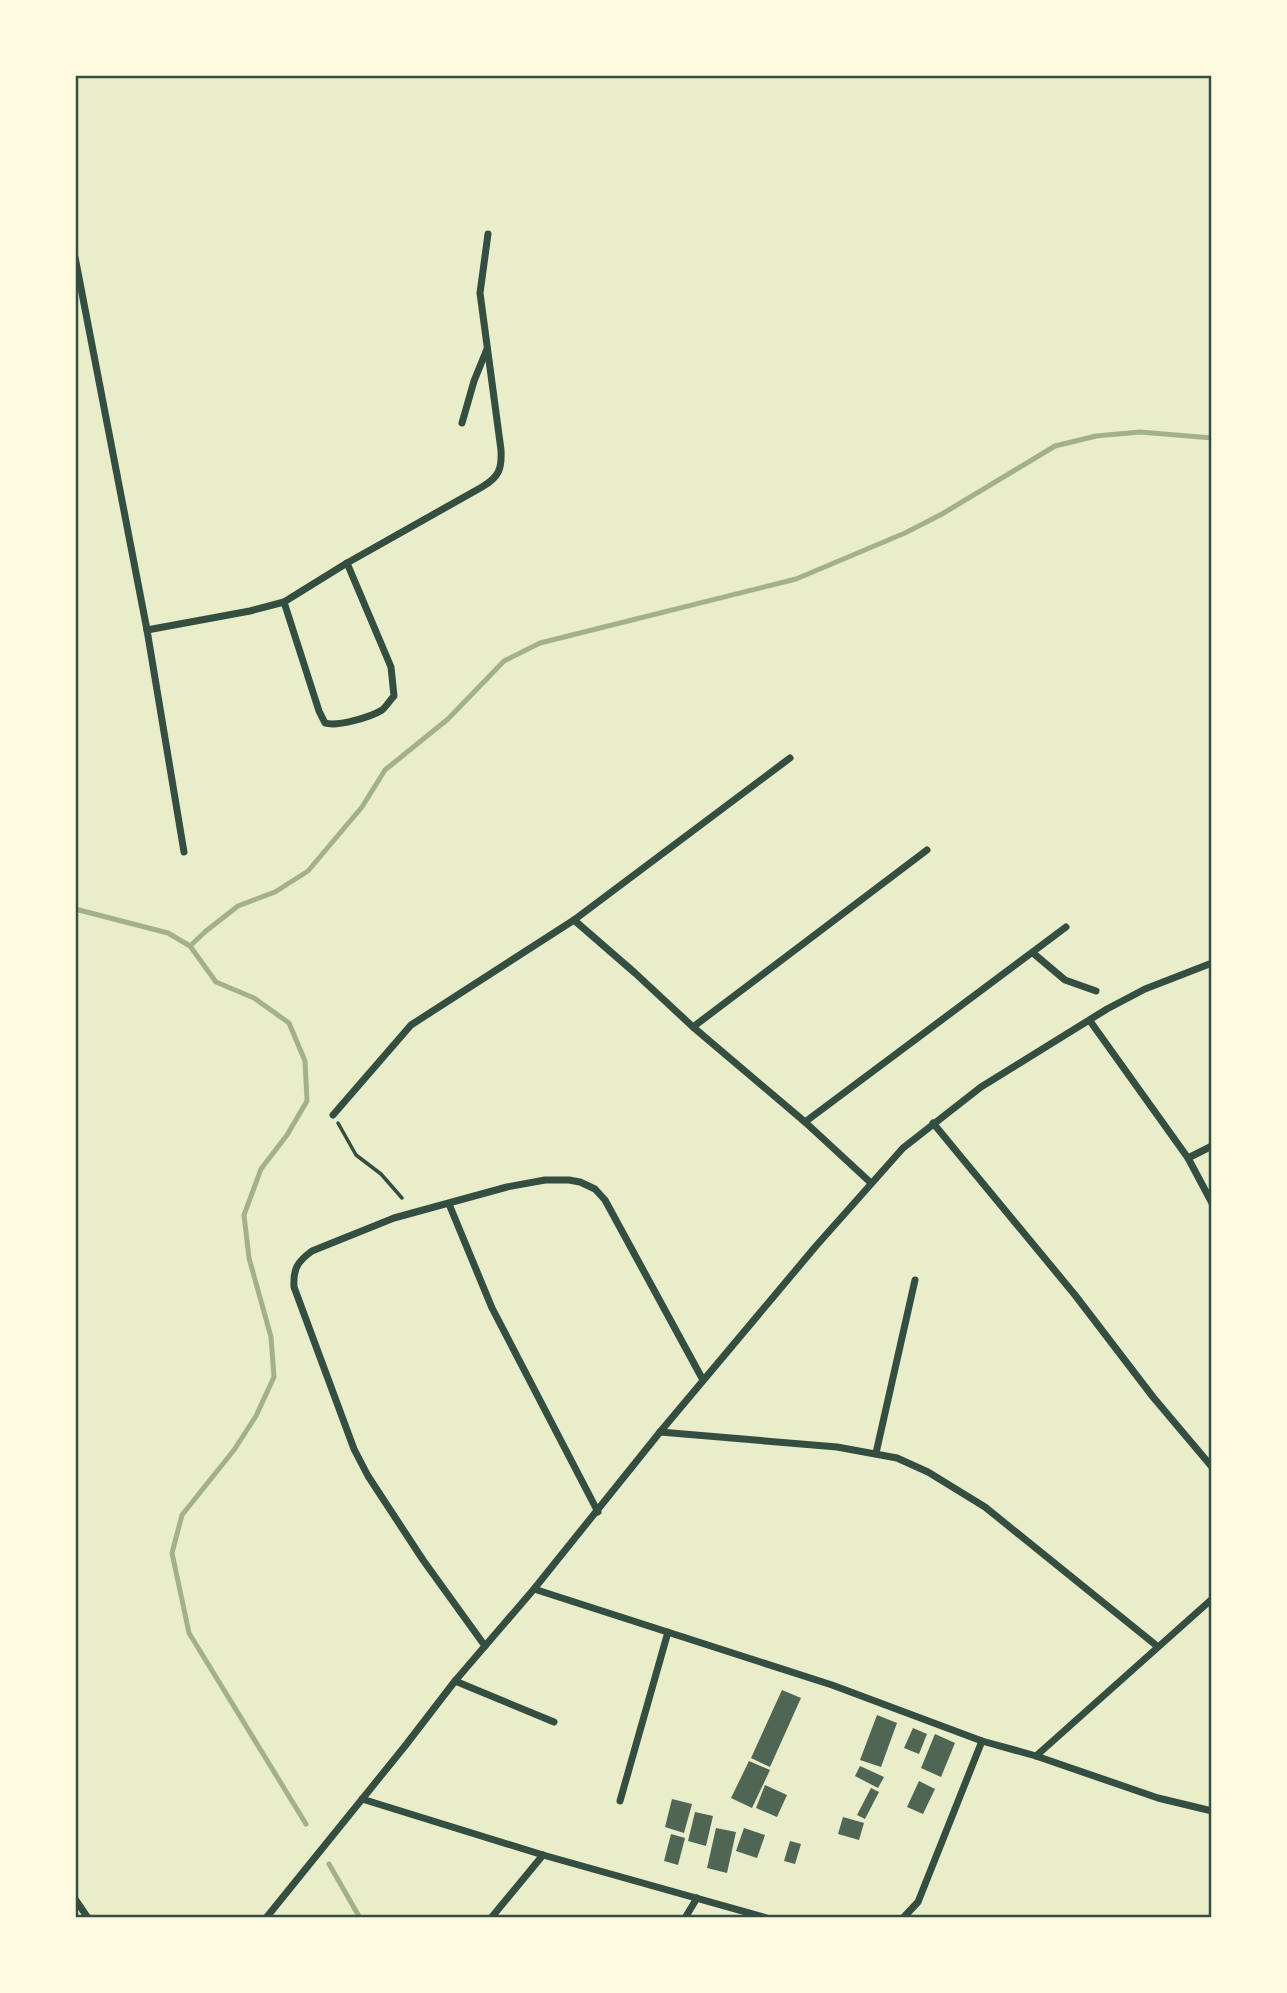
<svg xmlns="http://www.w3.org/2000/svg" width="1287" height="1993" viewBox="0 0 1287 1993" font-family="'Open Sans',sans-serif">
	<rect width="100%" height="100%" fill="#e9edc9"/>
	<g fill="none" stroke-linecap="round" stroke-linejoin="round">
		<g stroke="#a3b18a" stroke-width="5">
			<polyline points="75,909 168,933 190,946 216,982 254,998 289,1023 305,1061 307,1101 287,1135 261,1169 244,1215 249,1258 271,1337 274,1377 256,1416 234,1450 182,1515 172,1553 189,1633 306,1824"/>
			<polyline points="190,946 206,931 238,906 275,892 308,871 362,807 385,770 448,719 504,661 540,643 796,579 905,533 942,514 1055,446 1096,436 1140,432 1212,438"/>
			<polyline points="329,1864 360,1918"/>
		</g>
	</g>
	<g fill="#4f6655">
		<polygon points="782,1690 801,1698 770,1767 751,1758"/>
		<polygon points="877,1715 897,1723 881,1767 860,1760"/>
		<polygon points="913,1728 927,1734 919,1754 904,1748"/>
		<polygon points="935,1734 955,1743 941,1777 921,1768"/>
		<polygon points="749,1761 770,1770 752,1808 731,1798"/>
		<polygon points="860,1766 884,1777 878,1788 855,1776"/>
		<polygon points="919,1781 935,1789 923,1814 907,1807"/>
		<polygon points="765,1785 787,1795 777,1817 756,1808"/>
		<polygon points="871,1788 879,1792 865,1819 857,1815"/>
		<polygon points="672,1799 692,1804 684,1833 665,1827"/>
		<polygon points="695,1812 713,1816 706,1846 688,1841"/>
		<polygon points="843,1817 864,1823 859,1840 838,1834"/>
		<polygon points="716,1828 736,1832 727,1873 707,1868"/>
		<polygon points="744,1828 765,1835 757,1858 736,1851"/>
		<polygon points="671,1834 685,1838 678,1865 664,1861"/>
		<polygon points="790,1841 801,1844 795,1864 784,1861"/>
	</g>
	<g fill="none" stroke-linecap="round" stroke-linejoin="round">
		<polyline stroke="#344e41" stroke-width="3.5" points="338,1123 356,1155 381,1174 402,1198"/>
		<g stroke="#344e41" stroke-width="7">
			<polyline points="75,257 147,630 184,852"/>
			<polyline points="462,423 474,381 487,349"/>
			<path d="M284 602 319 711 325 723C337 727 371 717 382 710 386 707 390 700 394 696L391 667 347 563"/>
			<path d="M147 630 250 611 284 602 347 563 482 487C499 477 502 469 501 450L480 293 488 234"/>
			<polyline points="574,920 635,973 693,1027 805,1122 871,1183"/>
			<polyline points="1033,953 1065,980 1096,991"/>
			<polyline points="1090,1021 1188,1158 1212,1203"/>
			<polyline points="693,1027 927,850"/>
			<polyline points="333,1115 411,1025 574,920 790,758"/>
			<polyline points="805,1122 1066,927"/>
			<polyline points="933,1123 1075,1295 1153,1397 1212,1467"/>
			<polyline points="1188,1158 1212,1146"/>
			<polyline points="449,1204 492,1308 598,1512"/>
			<polyline points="660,1432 837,1447 897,1458 928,1472 985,1507 1157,1646"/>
			<polyline points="876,1453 915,1280"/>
			<polyline points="534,1589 832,1685 982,1741 1036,1756 1158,1798 1212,1811"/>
			<path d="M485 1646 423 1560 368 1476 354 1449 294 1287C293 1269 297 1262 312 1251L394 1218 507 1187 545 1180H569L580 1182 595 1189 605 1200 703 1380"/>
			<polyline points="455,1681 554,1722"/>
			<polyline points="1036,1756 1212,1599"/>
			<polyline points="362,1799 543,1855 767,1918"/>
			<polyline points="620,1801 668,1632"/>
			<polyline points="75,1899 88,1918"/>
			<polyline points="266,1918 405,1746 455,1681 534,1589 660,1432 816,1246 903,1148 981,1087 1107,1009 1145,989 1212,963"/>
			<polyline points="491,1918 543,1855"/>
			<polyline points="685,1918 697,1898"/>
			<polyline points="903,1918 918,1902 982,1741"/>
		</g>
	</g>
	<rect width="1287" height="1993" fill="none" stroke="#fefae0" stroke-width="154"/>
	<rect x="77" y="77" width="1133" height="1839" fill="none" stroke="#344e41" stroke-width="2.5"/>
</svg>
